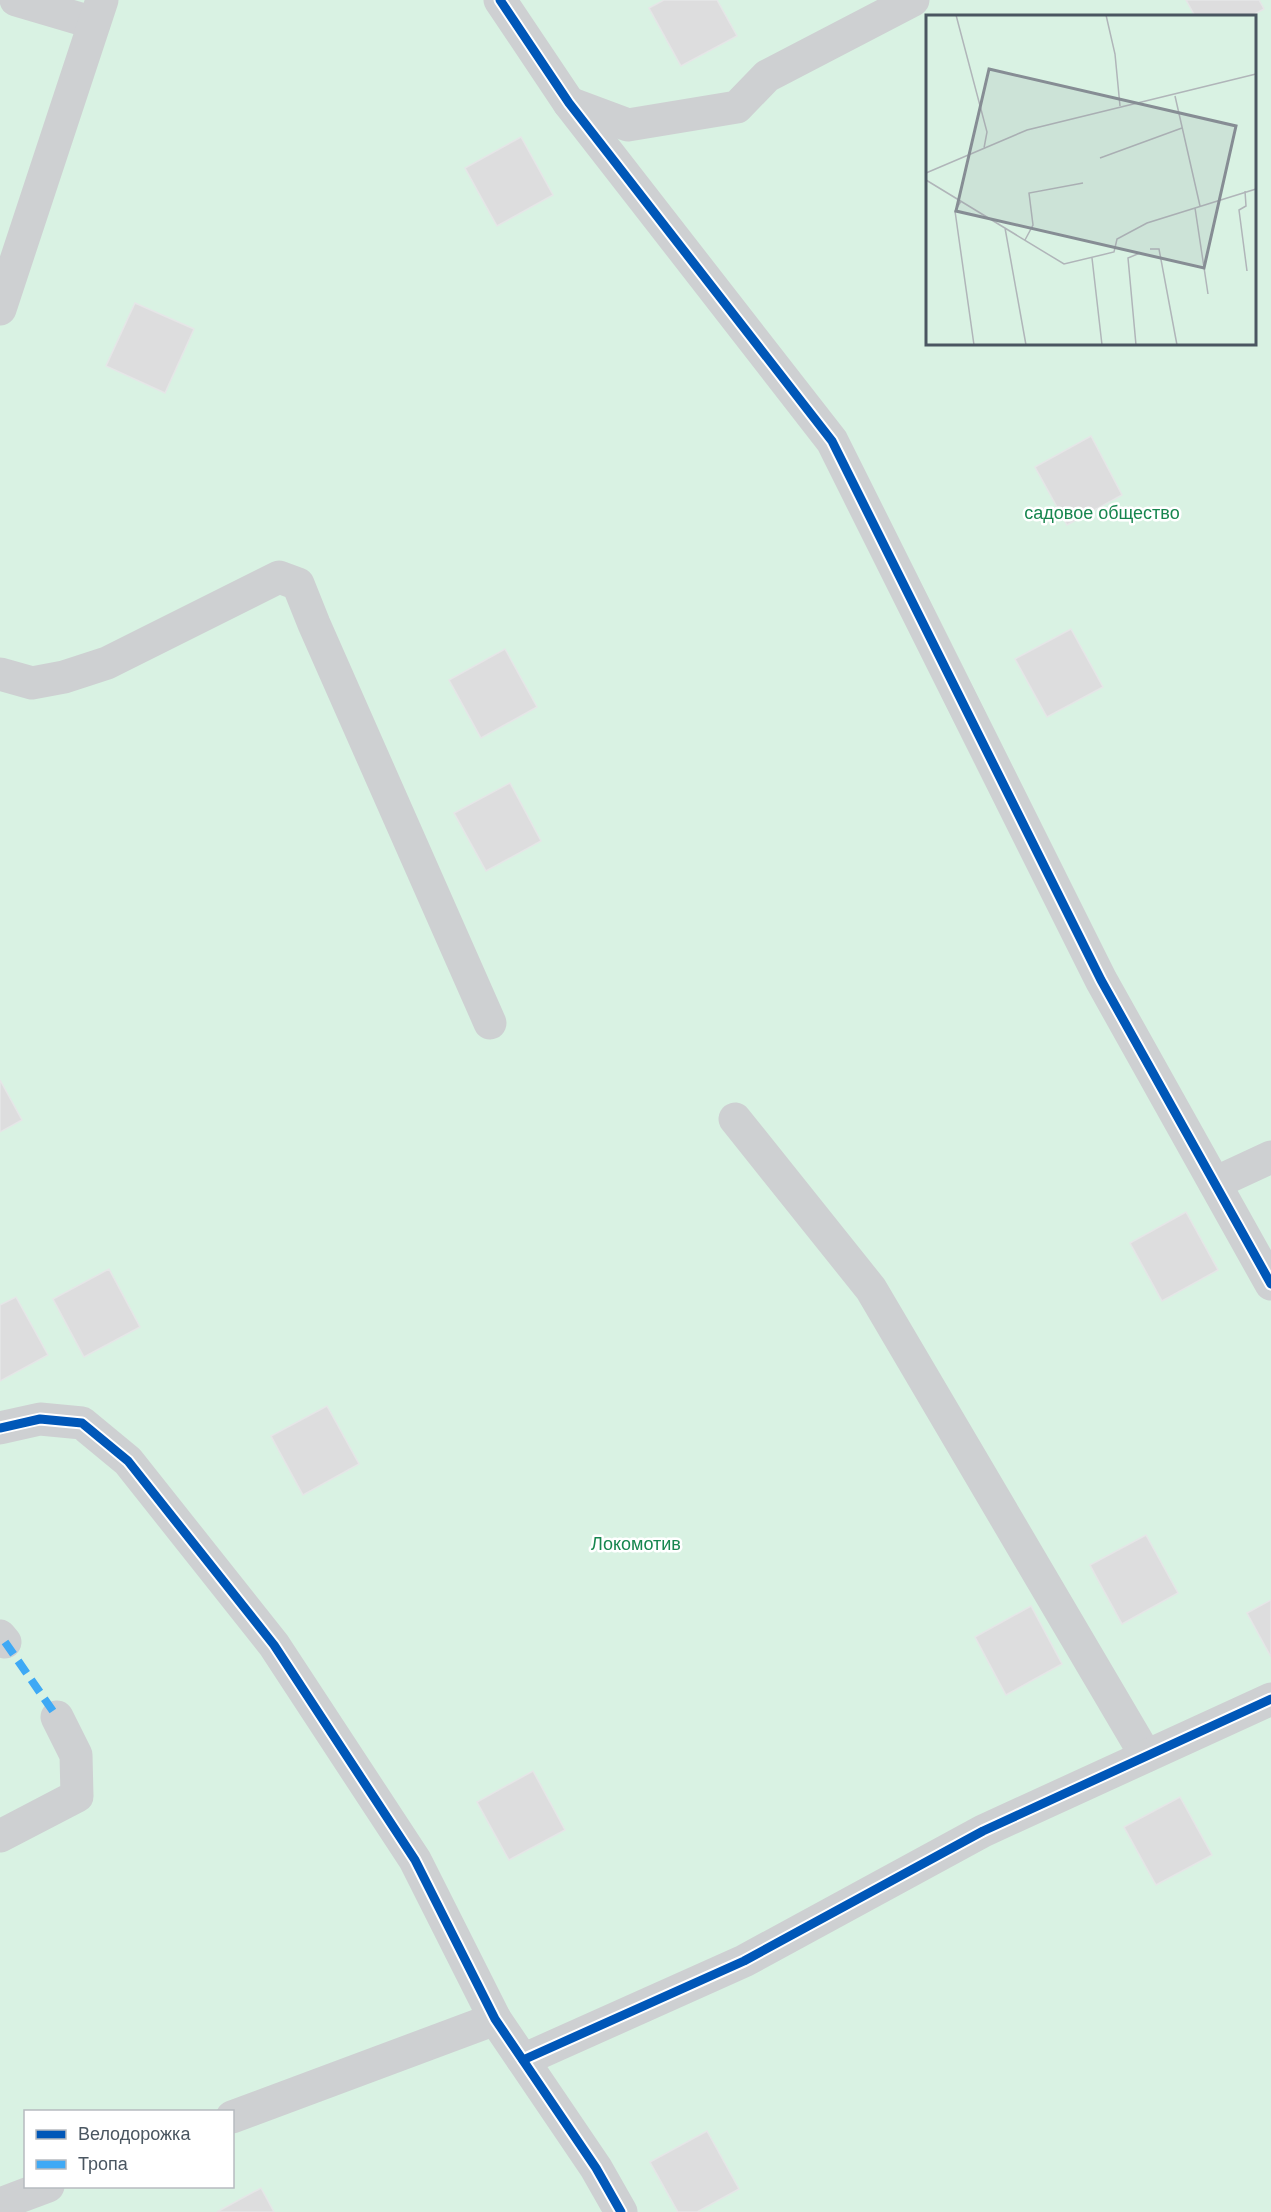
<svg xmlns="http://www.w3.org/2000/svg" width="1271" height="2212" viewBox="0 0 1271 2212" font-family="Arial,sans-serif">
	<rect width="100%" height="100%" fill="#f4f4f4"/>
	<path fill="#d9f2e3" fill-rule="evenodd" d="M0 0H1271V2212H0ZM928 16H1254V344H928ZM26 2112H232V2186H26Z"/>
	<g fill="#ddddde" stroke="#e5e6e7" stroke-width="1.5">
		<polygon points="664,0 717,0 737,36 681,66 649,8"/>
		<polygon points="1186,0 1259,0 1264,9 1251,16 1195,16"/>
		<polygon points="521,137 553,195 497,226 465,168"/>
		<polygon points="135,303 194,329 165,393 106,366"/>
		<polygon points="1091,436 1122,495 1067,525 1035,467"/>
		<polygon points="1071,629 1103,687 1047,717 1015,659"/>
		<polygon points="505,649 537,707 481,738 449,680"/>
		<polygon points="510,783 541,841 486,871 454,813"/>
		<polygon points="0,1080 22,1120 0,1132"/>
		<polygon points="1186,1212 1218,1270 1162,1301 1130,1243"/>
		<polygon points="109,1269 140,1327 84,1357 53,1299"/>
		<polygon points="16,1297 48,1355 0,1381 0,1305"/>
		<polygon points="327,1406 359,1464 303,1495 271,1436"/>
		<polygon points="1146,1535 1178,1593 1122,1624 1090,1565"/>
		<polygon points="1271,1600 1271,1657 1247,1613"/>
		<polygon points="1031,1606 1062,1664 1006,1695 975,1637"/>
		<polygon points="533,1771 565,1830 509,1860 477,1802"/>
		<polygon points="1180,1797 1212,1855 1156,1885 1124,1827"/>
		<polygon points="707,2131 739,2189 697,2212 678,2212 650,2162"/>
		<polygon points="261,2188 274,2212 217,2212"/>
	</g>
	<g fill="none" stroke-linecap="round" stroke-linejoin="round">
		<g stroke="#ced0d2" stroke-width="33">
			<polyline points="16,0 94,23"/>
			<polyline points="500,0 569,103 832,441 1101,980 1271,1284"/>
			<polyline points="569,103 628,125 737,107 767,76 913,0"/>
			<polyline points="0,309 102,0"/>
			<polyline points="0,674 32,683 64,677 107,663 279,577 298,584 314,624 490,1023"/>
			<polyline points="735,1119 871,1289 1146,1756"/>
			<polyline points="1215,1183 1271,1157"/>
			<polyline points="0,1428 40,1419 82,1423 128,1461 274,1645 415,1860 495,2019 596,2168 621,2212"/>
			<polyline points="0,1636 5,1642"/>
			<polyline points="0,1836 77,1796 76,1755 57,1717"/>
			<polyline points="523,2060 744,1961 983,1831 1271,1699"/>
			<polyline points="232,2117 495,2019"/>
			<polyline points="0,2204 48,2186"/>
		</g>
		<polyline stroke="#3fa9f5" stroke-width="8" stroke-dasharray="15 8" stroke-linecap="butt" points="5,1642 57,1717"/>
		<defs>
			<g id="cycleway">
				<polyline points="500,0 569,103 832,441 1101,980 1271,1284"/>
				<polyline points="0,1428 40,1419 82,1423 128,1461 274,1645 415,1860 495,2019 596,2168 621,2212"/>
				<polyline points="523,2060 744,1961 983,1831 1271,1699"/>
			</g>
		</defs>
		<use href="#cycleway" stroke="#fff" stroke-width="13"/>
		<use href="#cycleway" stroke="#0057b8" stroke-width="9"/>
	</g>
	<g text-anchor="middle" dominant-baseline="central" stroke-width="5" stroke-linejoin="round" paint-order="stroke">
		<g font-size="18" fill="#17864f" stroke="#fff">
			<text x="1102" y="513">садовое общество</text>
			<text x="636" y="1544">Локомотив</text>
		</g>
	</g>
	<g transform="translate(926 15)">
		<rect width="330" height="330" fill="#f4f4f4"/>
		<path d="M0 0H330V330H0Z" fill="#d9f2e3"/>
		<path fill="none" stroke="#b0b5b9" stroke-width="1.5" d="M30 0 61 117 58 133M180 0 189 39 194 91M249 81 274 191M174 143 256 113M0 158 101 115 330 59M0 165 138 249 188 237 191 224 221 208 330 174M319 176 320 191 313 195 321 256M35 186 29 196 48 330M269 193 282 279M79 213 100 330M99 225 107 210 103 178 157 168M224 234H233L251 330M166 243 176 330M210 330 202 243 214 238"/>
		<path fill="#868d94" fill-opacity="0.15" stroke="#868d94" stroke-width="3" d="M63 54 310 111 278 253 30 196Z"/>
		<rect width="330" height="330" fill="none" stroke="#4a5661" stroke-width="3"/>
	</g>
	<rect x="24" y="2110" width="210" height="78" fill="#ffffff" stroke="#b7bbc0" stroke-width="1.5"/>
	<rect x="36" y="2130" width="30" height="9" fill="#0057b8" stroke="#b7bbc0" stroke-width="1.5"/>
	<text x="78" y="2140" font-size="18" fill="#4a5661">Велодорожка</text>
	<rect x="36" y="2160" width="30" height="9" fill="#3fa9f5" stroke="#b7bbc0" stroke-width="1.5"/>
	<text x="78" y="2170" font-size="18" fill="#4a5661">Тропа</text>
</svg>
